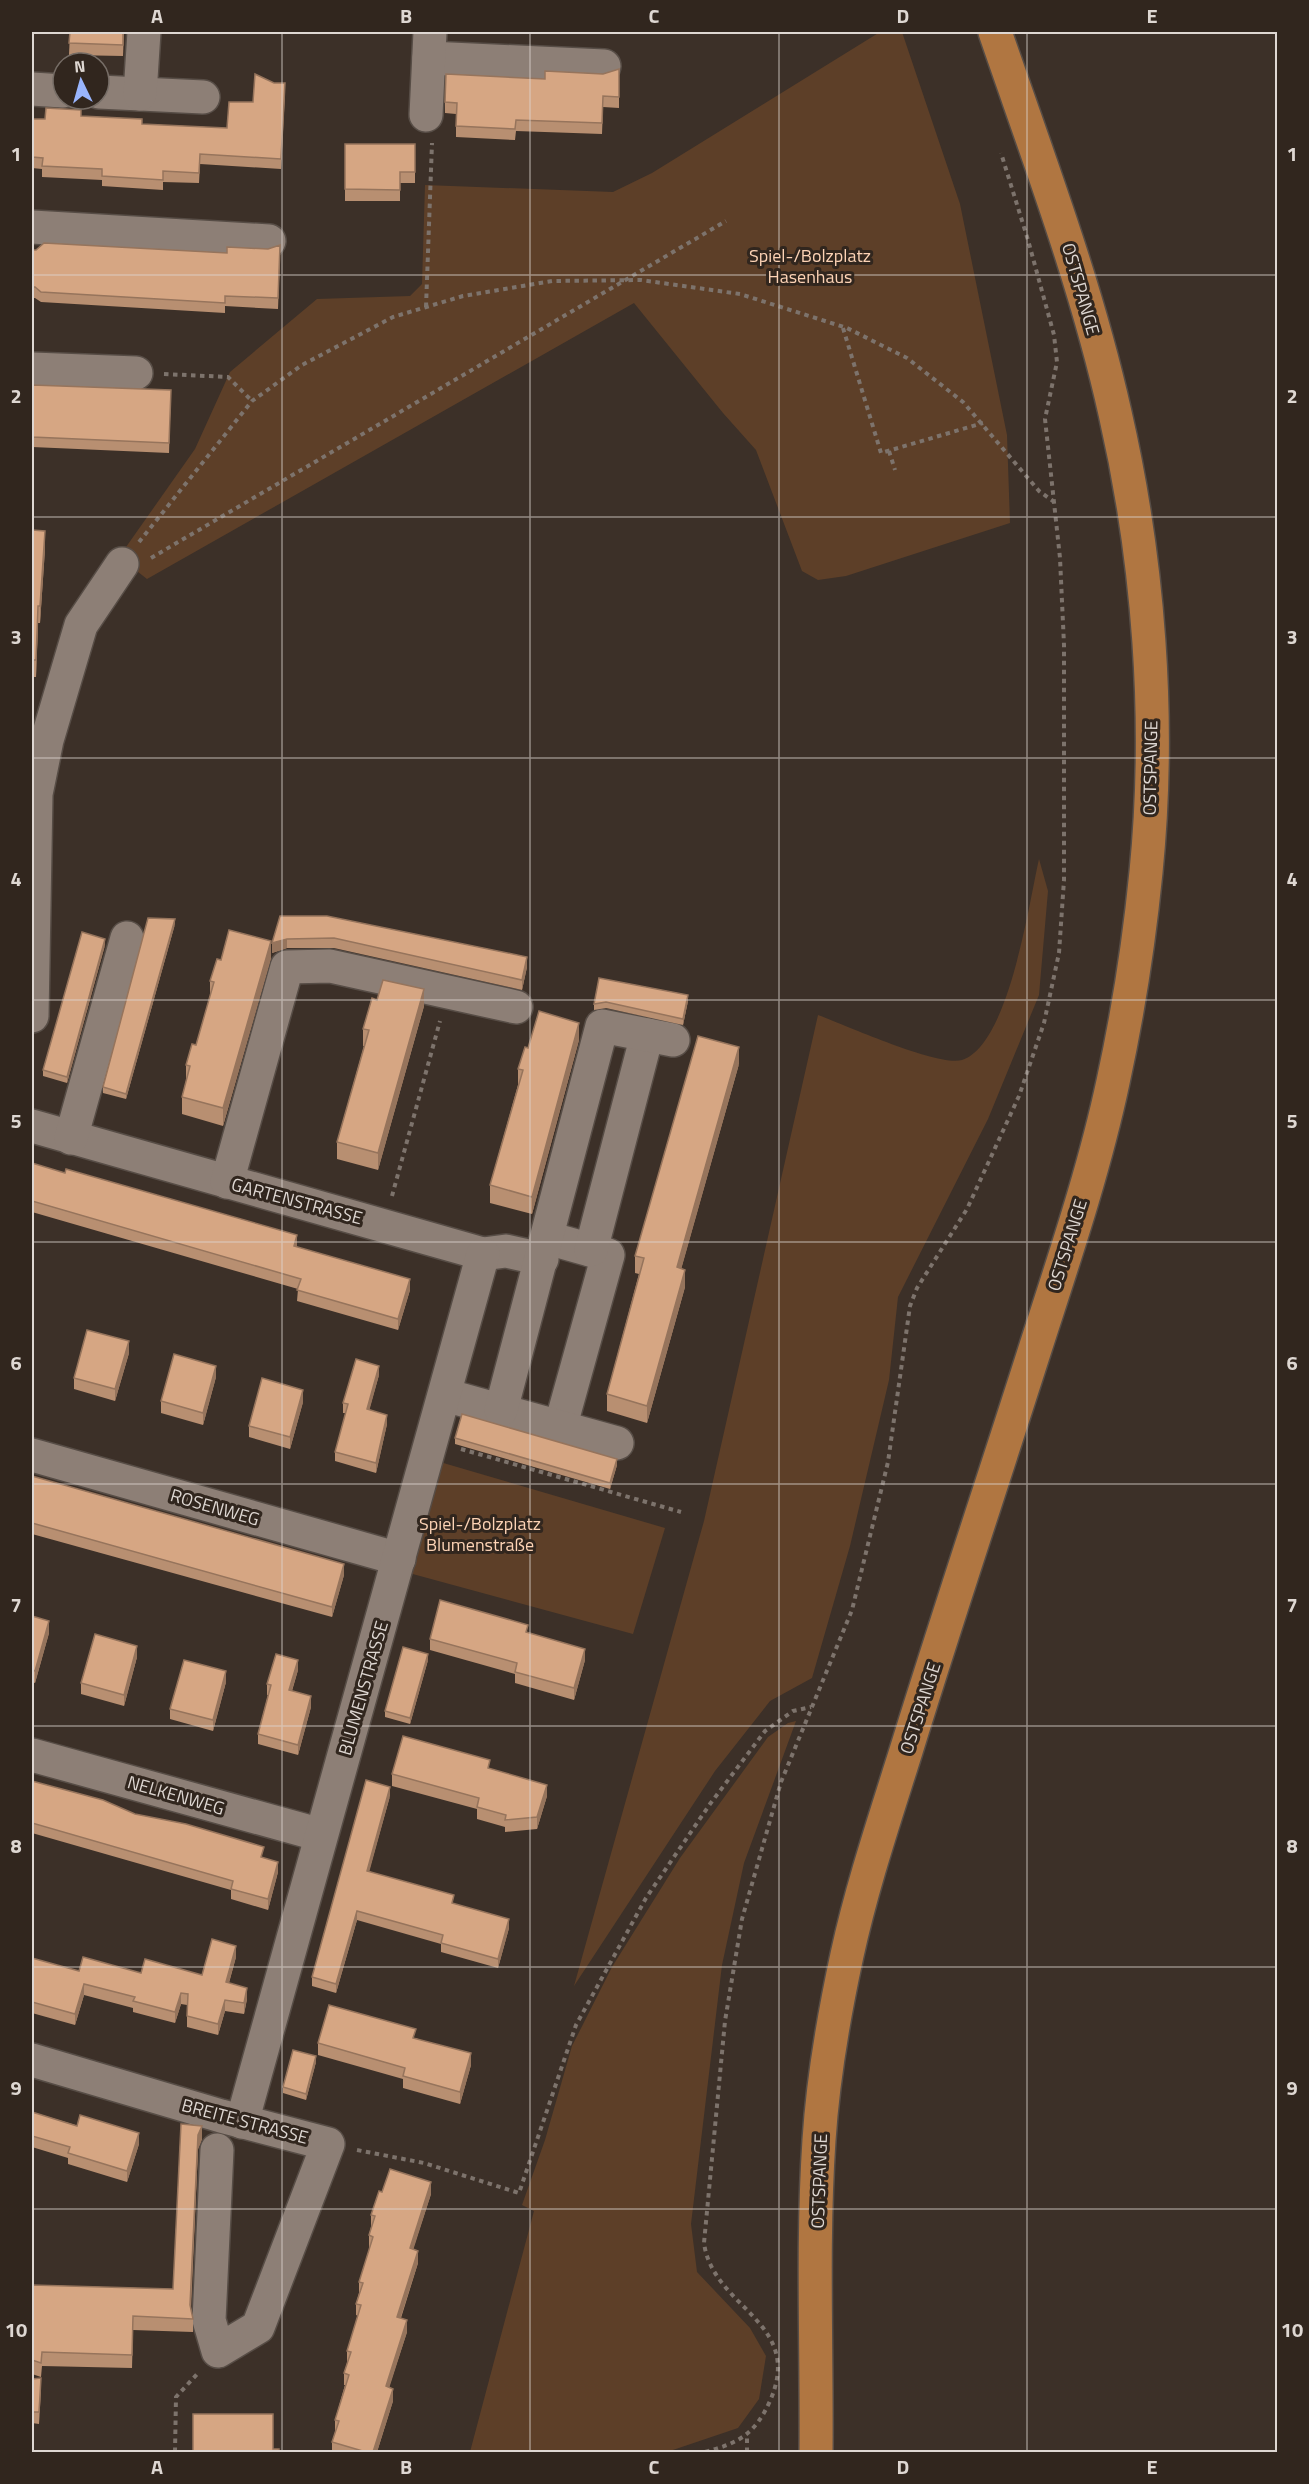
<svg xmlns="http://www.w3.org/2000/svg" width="1309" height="2484" viewBox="0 0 1309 2484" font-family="'Titillium Web',sans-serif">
	<rect width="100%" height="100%" fill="#3c3028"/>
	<g fill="#5d3f28">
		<polygon points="880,32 902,32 960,204 1007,435 1010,523 846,576 818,580 802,571 756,450 723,413 634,303 147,579 119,557 195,449 230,372 317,299 410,296 422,284 425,185 613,192 652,173"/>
		<path d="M1039 859 1048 891 1039 995 988 1119 898 1297 889 1380 850 1546 812 1678 770 1701 715 1771 574 1986 704 1521 818 1015C845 1025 938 1067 962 1060 1009 1045 1029 903 1039 859Z"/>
		<polygon points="440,1462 665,1528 633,1634 409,1573"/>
		<polygon points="796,1721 744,1863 722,1965 691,2224 697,2272 750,2328 766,2356 759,2399 738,2428 667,2452 470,2452 534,2211 522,2205 545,2140 572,2046 612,1967 680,1858 768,1737 788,1723"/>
	</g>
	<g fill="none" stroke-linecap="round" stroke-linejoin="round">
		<defs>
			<g id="minor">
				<polyline points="429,58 604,66"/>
				<polyline points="32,89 63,91"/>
				<polyline points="99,92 203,97"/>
				<polyline points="140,94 144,32"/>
				<polyline points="426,115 430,32"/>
				<polyline points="32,227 269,241"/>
				<polyline points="32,369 136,373"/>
				<polyline points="32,1016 36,794 47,740 81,625 122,564"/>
				<polyline points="32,1126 483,1254 506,1251 542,1259"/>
				<polyline points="71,1138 127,938"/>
				<polyline points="227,1182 287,967 330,966 516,1007"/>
				<polyline points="548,1238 608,1255 560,1428"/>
				<polyline points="591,1250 647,1035"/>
				<polyline points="445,1395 617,1443"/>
				<polyline points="501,1410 602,1026 673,1040"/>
				<polyline points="32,1455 399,1559"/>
				<polyline points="32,1755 321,1835"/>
				<polyline points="32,2060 221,2116 328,2144 258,2327 218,2351 209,2320 217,2150"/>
				<polyline points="242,2122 483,1254"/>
			</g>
			<path id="major" d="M816 2452C817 2349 812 2244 819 2140 823 2078 834 2015 847 1955 862 1886 885 1818 906 1751 948 1615 993 1481 1036 1346 1064 1259 1094 1171 1113 1082 1128 1013 1139 943 1146 872 1161 721 1149 561 1115 413 1086 283 1038 157 995 32"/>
		</defs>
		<use href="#minor" stroke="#574d46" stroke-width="36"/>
		<use href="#major" stroke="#574d46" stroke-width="36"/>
		<g stroke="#7d736c" stroke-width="4" stroke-dasharray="4.5 4.5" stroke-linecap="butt">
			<polyline points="426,307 432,143"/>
			<polyline points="843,328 881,453 983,423"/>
			<polyline points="164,374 228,377 252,401"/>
			<polyline points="889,451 895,470"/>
			<polyline points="139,542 252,401 302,365 393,317 463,296 552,281 641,280 740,294 847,328 907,358 963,402 1039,491 1053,501"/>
			<polyline points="151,558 726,221"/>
			<polyline points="392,1196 440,1021"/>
			<polyline points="461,1449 681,1512"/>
			<polyline points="357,2150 424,2163 519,2193 576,2025 646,1898 710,1804 765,1731 793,1711 811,1707"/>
			<polyline points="175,2452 176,2397 199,2372"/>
			<path d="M705 2452C739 2443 755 2434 770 2401 805 2321 713 2309 704 2243L725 2021 742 1919 781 1782 852 1610 888 1462 910 1306 917 1288 967 1209 1019 1096 1044 1023 1059 953 1064 880V645L1060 558 1045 419 1057 362 1054 335 1028 240 1001 153"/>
			<polyline points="747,2452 747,2437"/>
		</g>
		<use href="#minor" stroke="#8d7f76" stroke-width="33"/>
		<use href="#major" stroke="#b07641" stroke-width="33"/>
	</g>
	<g fill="#b88f71">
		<polygon points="70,32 124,32 123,56 69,55"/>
		<polygon points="390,32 411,32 411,34 390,33"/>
		<polygon points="619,69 619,108 603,107 602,134 516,131 515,140 456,137 456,114 445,113 445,102 545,79 603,74"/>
		<polygon points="285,94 281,169 200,164 199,183 163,182 163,190 102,186 102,180 42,177 42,169 32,168 32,119 45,119 81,116 142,124 227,128 253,102"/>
		<polygon points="345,144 415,144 415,183 400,183 400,201 345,201"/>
		<polygon points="32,250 227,253 280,255 278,309 225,306 225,313 41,302 35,298 32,298"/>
		<polygon points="32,385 171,390 169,453 32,447"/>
		<polygon points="32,530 45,549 40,623 38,623 36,677 32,677"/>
		<polygon points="280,916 527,967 522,990 334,948 287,948 272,953"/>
		<polygon points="175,924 126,1099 103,1093 103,1087"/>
		<polygon points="105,945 67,1083 43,1076 43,1070"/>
		<polygon points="271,958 223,1126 182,1114 182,1097 186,1081 186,1065 196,1045 210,996 210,981 221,960"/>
		<polygon points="599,978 688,1001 683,1025 606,1008 594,1010 594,1004"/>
		<polygon points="377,1000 424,1006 378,1170 337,1159 337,1142 364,1046 363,1046 363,1029"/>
		<polygon points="579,1040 532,1214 490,1203 490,1185 518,1085 518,1069 528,1048"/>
		<polygon points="739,1064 681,1269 685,1287 647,1423 607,1411 607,1394 639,1274 635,1273 635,1256"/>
		<polygon points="32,1163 297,1246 297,1247 410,1290 398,1330 297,1301 298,1289 32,1212"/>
		<polygon points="129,1353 115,1401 74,1389 74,1378"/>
		<polygon points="379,1375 369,1410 387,1424 376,1473 335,1461 335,1452 346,1413 343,1413 343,1403"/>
		<polygon points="216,1377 203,1425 161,1413 161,1401"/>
		<polygon points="303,1402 290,1449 249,1437 249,1426"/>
		<polygon points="455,1438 617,1465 610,1489 455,1444"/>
		<polygon points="32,1476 344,1575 332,1617 32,1534"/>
		<polygon points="32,1616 49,1633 35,1683 32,1682"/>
		<polygon points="528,1633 585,1660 574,1700 515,1683 515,1674 430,1650 430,1639"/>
		<polygon points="137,1657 124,1706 81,1694 81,1683"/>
		<polygon points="428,1660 410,1724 385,1717 385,1711"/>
		<polygon points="298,1670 292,1691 311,1707 298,1755 258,1744 258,1734 268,1695 267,1695 267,1684"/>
		<polygon points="226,1682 213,1731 170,1719 170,1709"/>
		<polygon points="490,1769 547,1796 537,1829 505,1832 505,1827 477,1819 477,1809 392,1786 392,1774"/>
		<polygon points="32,1781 135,1814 264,1858 278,1872 268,1910 231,1899 231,1890 32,1833"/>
		<polygon points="390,1796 369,1871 454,1904 509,1928 498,1968 441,1952 441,1944 357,1920 336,1993 312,1986 312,1977"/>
		<polygon points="236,1957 229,1983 247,1999 244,2014 225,2011 218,2035 187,2027 187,2005 181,2004 175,2023 133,2012 133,2008 84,1995 75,2025 32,2013 32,1958 79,1971 202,1975"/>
		<polygon points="416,2038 471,2065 460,2104 403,2088 403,2079 318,2055 318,2043"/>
		<polygon points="316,2062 306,2100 283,2093 283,2087"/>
		<polygon points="32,2112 139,2144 127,2182 68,2164 68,2158 32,2147"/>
		<polygon points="181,2124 202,2139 198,2149 191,2308 193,2319 193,2332 133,2330 132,2368 42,2366 41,2377 32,2374 32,2285 173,2289"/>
		<polygon points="382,2192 431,2194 413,2249 418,2263 401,2318 407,2332 389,2387 393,2401 377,2452 332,2452 332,2442 335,2432 335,2420 345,2385 344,2385 344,2373 347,2363 347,2351 358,2316 356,2315 356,2304 359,2293 359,2282 370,2247 369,2247 369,2235 371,2227 371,2215"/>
		<polygon points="32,2379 41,2390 39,2424 32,2423"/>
	</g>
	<g fill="#96745c">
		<polygon points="45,531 45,549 40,623 40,606"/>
		<polygon points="38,606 38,623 36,677 36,660"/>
		<polygon points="175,919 175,924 126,1099 126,1094"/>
		<polygon points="105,939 105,945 67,1083 67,1077"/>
		<polygon points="287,939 287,948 272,953 272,943"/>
		<polygon points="271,941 271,958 223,1126 223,1108"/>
		<polygon points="527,957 527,967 522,990 522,980"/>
		<polygon points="424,989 424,1006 378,1170 378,1153"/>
		<polygon points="688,995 688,1001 683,1025 683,1019"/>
		<polygon points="579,1023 579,1040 532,1214 532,1197"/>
		<polygon points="739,1047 739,1064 677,1284 677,1267"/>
		<polygon points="297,1235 297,1246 294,1257 294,1246"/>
		<polygon points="685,1270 685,1287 647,1423 647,1406"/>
		<polygon points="410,1279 410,1290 398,1330 398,1319"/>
		<polygon points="129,1341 129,1353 115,1401 115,1389"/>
		<polygon points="216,1366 216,1377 203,1425 203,1413"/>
		<polygon points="379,1366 379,1375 367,1419 367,1409"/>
		<polygon points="303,1390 303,1402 290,1449 290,1437"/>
		<polygon points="387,1415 387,1424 376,1473 376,1463"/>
		<polygon points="617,1459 617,1465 610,1489 610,1483"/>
		<polygon points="344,1564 344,1575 332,1617 332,1607"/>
		<polygon points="49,1621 49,1633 35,1683 35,1671"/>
		<polygon points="137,1646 137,1657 124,1706 124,1695"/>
		<polygon points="585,1649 585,1660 574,1700 574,1688"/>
		<polygon points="428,1654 428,1660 410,1724 410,1718"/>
		<polygon points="298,1660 298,1670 289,1700 289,1690"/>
		<polygon points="226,1671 226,1682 213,1731 213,1720"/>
		<polygon points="311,1696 311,1707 298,1755 298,1745"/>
		<polygon points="547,1785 547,1796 537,1829 537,1817"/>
		<polygon points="390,1787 390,1796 367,1880 367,1871"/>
		<polygon points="278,1862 278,1872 268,1910 268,1899"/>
		<polygon points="357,1911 357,1920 336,1993 336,1984"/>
		<polygon points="509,1919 509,1928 498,1968 498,1959"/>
		<polygon points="236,1946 236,1957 226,1993 226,1982"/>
		<polygon points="84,1984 84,1995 75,2025 75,2014"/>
		<polygon points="247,1988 247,1999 244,2014 244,2003"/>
		<polygon points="181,1993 181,2004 175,2023 175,2012"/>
		<polygon points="225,2000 225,2011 218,2035 218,2024"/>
		<polygon points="471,2053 471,2065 460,2104 460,2092"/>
		<polygon points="316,2056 316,2062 306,2100 306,2094"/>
		<polygon points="202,2126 202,2139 198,2149 190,2319 198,2135"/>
		<polygon points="139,2133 139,2144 127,2182 127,2171"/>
		<polygon points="431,2182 431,2194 410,2260 410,2248"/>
		<polygon points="418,2251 418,2263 397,2329 397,2317"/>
		<polygon points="407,2320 407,2332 386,2398 386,2386"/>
		<polygon points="393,2389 393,2401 377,2452 373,2452"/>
	</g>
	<g fill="#d6a683" stroke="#96745c" stroke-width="1.5">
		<polygon points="70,32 123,32 123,45 69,43"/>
		<polygon points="619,69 619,97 603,96 602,123 516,120 515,129 456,126 457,103 445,102 446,74 545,79 545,71 603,74"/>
		<polygon points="255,74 274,83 285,83 281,159 200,154 199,173 163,171 163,180 102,176 102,169 42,166 43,158 32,157 32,119 45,119 46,108 81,110 81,116 142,119 142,124 227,128 229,102 253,102"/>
		<polygon points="345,144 415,144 415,172 400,172 400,190 345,189"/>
		<polygon points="44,243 227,253 227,247 268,249 280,245 278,298 225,296 225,303 41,292 35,287 32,287 32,250 36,250"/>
		<polygon points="32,385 171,390 169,443 32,437"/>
		<polygon points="32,530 45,531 40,606 38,606 36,660 32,660"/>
		<polygon points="280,916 327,916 527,957 522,980 334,938 287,939 272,943"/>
		<polygon points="148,918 175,919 126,1094 103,1087"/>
		<polygon points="229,930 271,941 223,1108 182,1097 190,1066 186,1065 192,1044 196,1045 214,982 210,981 217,959 221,960"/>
		<polygon points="82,932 105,939 67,1077 43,1070"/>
		<polygon points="599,978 688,995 683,1019 606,1002 594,1004"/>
		<polygon points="383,980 424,989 378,1153 337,1142 369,1030 363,1029 372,998 377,1000"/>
		<polygon points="539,1011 579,1023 532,1197 490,1185 523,1070 518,1069 525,1047 528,1048"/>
		<polygon points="698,1036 739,1047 677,1267 685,1270 647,1406 607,1394 644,1258 635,1256"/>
		<polygon points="32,1163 65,1173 66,1169 297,1235 294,1246 410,1279 398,1319 297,1290 301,1279 32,1201"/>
		<polygon points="87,1330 129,1341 115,1389 74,1378"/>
		<polygon points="174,1354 216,1366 203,1413 161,1401"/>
		<polygon points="356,1359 379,1366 367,1409 387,1415 376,1463 335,1452 348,1404 343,1403"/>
		<polygon points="262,1378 303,1390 290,1437 249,1426"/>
		<polygon points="462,1414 617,1459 610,1483 455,1438"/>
		<polygon points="32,1476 344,1564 332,1607 32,1523"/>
		<polygon points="440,1600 528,1625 526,1632 585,1649 574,1688 515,1672 517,1663 430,1639"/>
		<polygon points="32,1616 49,1621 35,1671 32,1670"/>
		<polygon points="95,1634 137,1646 124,1695 81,1683"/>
		<polygon points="403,1647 428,1654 410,1718 385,1711"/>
		<polygon points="276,1654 298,1660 289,1690 311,1696 298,1745 258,1734 271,1685 267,1684"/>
		<polygon points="184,1660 226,1671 213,1720 170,1709"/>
		<polygon points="403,1736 490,1760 488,1768 547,1785 537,1817 505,1820 506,1815 477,1807 479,1798 392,1774"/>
		<polygon points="366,1780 390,1787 367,1871 454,1895 452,1903 509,1919 498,1959 441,1943 443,1935 357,1911 336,1984 312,1977"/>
		<polygon points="32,1781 103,1800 135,1814 186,1824 264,1847 261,1857 278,1862 268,1899 231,1889 233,1881 32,1823"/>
		<polygon points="212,1939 236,1946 226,1982 247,1988 244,2003 225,2000 218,2024 187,2016 188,1994 181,1993 175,2012 133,2001 135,1997 84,1984 75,2014 32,2002 32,1958 79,1971 83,1957 141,1973 145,1959 202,1975"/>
		<polygon points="329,2005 416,2029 413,2038 471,2053 460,2092 403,2076 405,2068 318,2043"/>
		<polygon points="293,2050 316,2056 306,2094 283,2087"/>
		<polygon points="32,2112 77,2126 80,2115 139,2133 127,2171 68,2153 70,2147 32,2136"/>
		<polygon points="181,2124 202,2126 198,2135 190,2305 193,2319 133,2316 132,2355 42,2352 41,2363 32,2360 32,2285 173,2289"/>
		<polygon points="390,2169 431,2182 410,2248 418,2251 397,2317 407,2320 386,2386 393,2389 373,2452 366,2452 332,2442 339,2421 335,2420 349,2375 344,2373 351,2352 347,2351 361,2305 356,2304 363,2283 359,2282 373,2237 369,2235 375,2216 371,2215 379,2191 382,2192"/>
		<polygon points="41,2378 39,2412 32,2412 32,2379"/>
		<polygon points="193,2414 273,2414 273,2449 279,2449 279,2452 193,2452"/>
	</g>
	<path fill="none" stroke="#ded7d2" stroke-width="1.5" stroke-opacity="0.55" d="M282 32V2452M530 32V2452M779 32V2452M1027 32V2452M32 275H1278M32 517H1278M32 758H1278M32 1000H1278M32 1242H1278M32 1484H1278M32 1726H1278M32 1967H1278M32 2209H1278"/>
	<g text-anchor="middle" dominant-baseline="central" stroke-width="6" stroke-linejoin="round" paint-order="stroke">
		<g font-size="18" fill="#fdd3b5" stroke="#31261e">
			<text x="810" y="255">Spiel-/Bolzplatz<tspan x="810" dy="21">Hasenhaus</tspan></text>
			<text x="480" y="1523">Spiel-/Bolzplatz<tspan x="480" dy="21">Blumenstraße</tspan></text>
		</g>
		<g font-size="18" fill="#ded7d2" stroke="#31261e">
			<text transform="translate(1081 289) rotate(74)">OSTSPANGE</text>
			<text transform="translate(1150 768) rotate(-89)">OSTSPANGE</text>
			<text transform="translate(297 1201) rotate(15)">GARTENSTRASSE</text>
			<text transform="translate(1067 1245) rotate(-73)">OSTSPANGE</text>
			<text transform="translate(215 1507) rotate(16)">ROSENWEG</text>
			<text transform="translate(363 1688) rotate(-74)">BLUMENSTRASSE</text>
			<text transform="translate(920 1708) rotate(-72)">OSTSPANGE</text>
			<text transform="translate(176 1795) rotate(16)">NELKENWEG</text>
			<text transform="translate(245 2121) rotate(15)">BREITE STRASSE</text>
			<text transform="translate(819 2181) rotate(-88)">OSTSPANGE</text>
		</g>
	</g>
	<rect width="1309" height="2484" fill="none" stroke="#31261e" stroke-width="66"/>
	<g transform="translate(81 81) rotate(355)"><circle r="28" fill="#31261e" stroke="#766d66" stroke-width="1.5"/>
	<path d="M0-4.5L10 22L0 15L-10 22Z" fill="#99b5fd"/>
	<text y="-9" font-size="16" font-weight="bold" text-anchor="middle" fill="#ded7d2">N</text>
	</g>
	<rect x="33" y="33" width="1243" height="2418" fill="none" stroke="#ded7d2" stroke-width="2"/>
	<g font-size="20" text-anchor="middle" font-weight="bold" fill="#ded7d2">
		<text x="157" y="23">A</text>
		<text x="406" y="23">B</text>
		<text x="654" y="23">C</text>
		<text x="903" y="23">D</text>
		<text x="1152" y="23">E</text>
		<text x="16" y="161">1</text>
		<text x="1292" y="161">1</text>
		<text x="16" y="403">2</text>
		<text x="1292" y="403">2</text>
		<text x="16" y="644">3</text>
		<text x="1292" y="644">3</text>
		<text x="16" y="886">4</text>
		<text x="1292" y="886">4</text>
		<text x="16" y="1128">5</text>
		<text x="1292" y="1128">5</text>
		<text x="16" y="1370">6</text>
		<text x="1292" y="1370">6</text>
		<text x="16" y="1612">7</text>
		<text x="1292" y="1612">7</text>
		<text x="16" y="1853">8</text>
		<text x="1292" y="1853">8</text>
		<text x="16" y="2095">9</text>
		<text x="1292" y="2095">9</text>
		<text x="16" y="2337">10</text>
		<text x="1292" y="2337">10</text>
		<text x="157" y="2474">A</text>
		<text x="406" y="2474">B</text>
		<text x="654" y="2474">C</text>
		<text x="903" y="2474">D</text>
		<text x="1152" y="2474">E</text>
	</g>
</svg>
